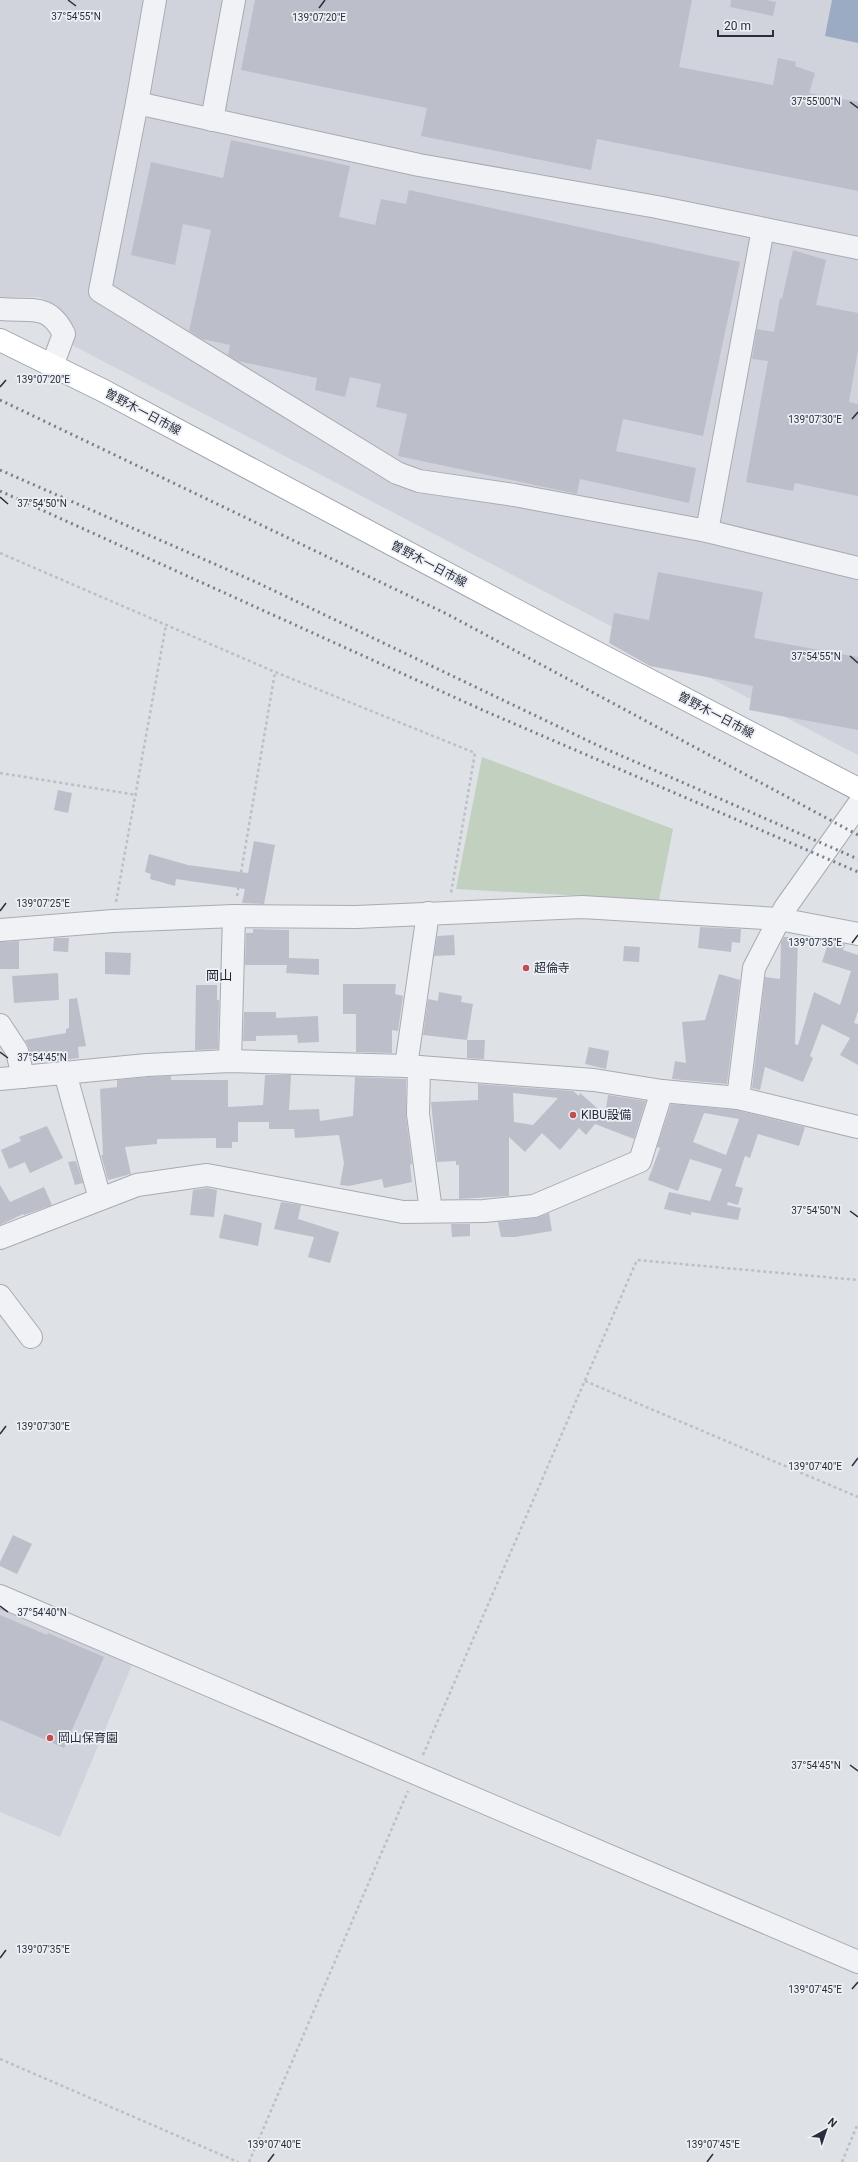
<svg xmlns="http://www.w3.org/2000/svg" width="858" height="2162" viewBox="0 0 858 2162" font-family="Roboto,'Noto Sans JP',sans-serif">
	<rect width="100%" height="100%" fill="#dee1e6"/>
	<g fill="#d0d3db">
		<polygon points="0,0 858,0 858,755 72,345 68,319 56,305 39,297 0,298"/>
		<polygon points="0,1603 132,1665 60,1837 0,1812"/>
	</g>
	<polygon fill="#c2d0c0" points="482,757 673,829 659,900 456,889"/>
	<polygon fill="#9cabc4" points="832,0 858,0 858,43 825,36"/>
	<g fill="#bcbfc9" fill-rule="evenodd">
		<polygon points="255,0 692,0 679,67 773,85 778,58 796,62 795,66 815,73 809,93 858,102 858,191 597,139 591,170 421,136 427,108 241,70"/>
		<polygon points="731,0 766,0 776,2 773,16 730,7"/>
		<polygon points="231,140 350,166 339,217 375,225 381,199 406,204 409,190 740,262 703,436 623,419 616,451 696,468 689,503 580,479 577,494 398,456 407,414 376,407 381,384 350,377 345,397 315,390 317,378 237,361 228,355 230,345 202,339 189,331 211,230 183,224 175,265 131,255 151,162 223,178"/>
		<polygon points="793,250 826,260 816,305 858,313 858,350 849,402 858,404 858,496 795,483 793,491 746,482 768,361 752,359 757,329 774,332 780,298 782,299"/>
		<polygon points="658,572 763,592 754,638 858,657 858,730 749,710 753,686 650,666 609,643 614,613 649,620"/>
		<polygon points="58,790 72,793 68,813 54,810"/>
		<polygon points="254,841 275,845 264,904 242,903 245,889 176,879 175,886 150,879 151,874 145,872 149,854 188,865 248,873"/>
		<polygon points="700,927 741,929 740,943 732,942 731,952 698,948"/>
		<polygon points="253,929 289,930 289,958 319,959 319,975 286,973 287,965 245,965 246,933 253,933"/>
		<polygon points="454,935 455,955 434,956 437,936"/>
		<polygon points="784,937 798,937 795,1044 798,1045 814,992 840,1005 851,971 822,962 829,941 845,944 843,950 858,955 858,1011 854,1023 858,1024 858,1065 840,1055 850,1038 822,1024 810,1056 813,1058 803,1082 765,1067 760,1090 752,1088 765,977 780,979 781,942"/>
		<polygon points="54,938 69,938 68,952 53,951"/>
		<polygon points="19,941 19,969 0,969 0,942"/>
		<polygon points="624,946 640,947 639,962 623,961"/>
		<polygon points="105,952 131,953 130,975 105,974"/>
		<polygon points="58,973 59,1000 14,1003 12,976"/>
		<polygon points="719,974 740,980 727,1084 672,1079 675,1061 686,1063 682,1022 705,1020"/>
		<polygon points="343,984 396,984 395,994 403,996 398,1031 392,1030 392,1053 356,1052 356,1014 343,1014"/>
		<polygon points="196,985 217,985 217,1000 219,1000 218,1049 195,1050"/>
		<polygon points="439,992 462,996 461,1002 473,1004 467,1040 485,1040 484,1059 467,1058 467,1040 423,1035 428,999 438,1001"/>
		<polygon points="77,998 86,1046 78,1047 79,1058 49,1062 49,1059 32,1061 29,1048 25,1040 66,1033 66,1029 69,1028 69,999"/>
		<polygon points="244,1012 276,1012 276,1018 318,1016 319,1042 298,1043 297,1035 256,1036 256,1041 243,1041"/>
		<polygon points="589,1047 609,1051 606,1069 585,1064"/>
		<polygon points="265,1075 291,1075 289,1110 319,1109 320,1121 353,1116 355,1077 406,1079 406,1116 412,1164 410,1165 412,1182 384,1188 382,1179 349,1186 340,1185 344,1163 339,1135 295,1138 294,1129 269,1129 269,1122 238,1122 238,1142 232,1142 232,1148 216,1148 216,1138 157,1139 157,1144 125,1147 131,1174 108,1180 101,1155 103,1155 100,1089 117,1087 117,1080 148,1077 171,1076 171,1080 228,1080 228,1107 263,1105"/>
		<path d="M478 1084 573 1091 579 1096 580 1093 605 1115 608 1095 646 1101 634 1139 595 1124 586 1135 579 1128 560 1150 542 1133 525 1152 509 1137V1196L459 1199V1165H456V1161L437 1162 431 1102 478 1100ZM513 1093 558 1098 533 1125 514 1122Z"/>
		<path d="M671 1104 736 1110 805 1127 799 1146 758 1134 750 1158 745 1156 735 1186 743 1188 738 1205 728 1202 727 1205 741 1208 738 1220 691 1212V1215L664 1209 669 1192 710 1201 722 1169 690 1159 678 1191 648 1180 660 1148 657 1147ZM704 1113 739 1119 726 1155 693 1142Z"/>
		<polygon points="47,1126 63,1158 30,1173 25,1162 9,1169 1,1150 21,1141 19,1137"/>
		<polygon points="76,1161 83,1183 75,1185 68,1162"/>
		<polygon points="0,1185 10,1202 44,1187 52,1205 24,1215 23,1214 0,1225"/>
		<polygon points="207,1188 217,1190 214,1217 190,1215 193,1190"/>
		<polygon points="281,1202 301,1205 298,1219 339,1232 330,1263 308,1257 314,1237 274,1229"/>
		<polygon points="549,1213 552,1231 515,1237 501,1237 498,1222 535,1218"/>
		<polygon points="224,1214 262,1223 258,1246 219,1238"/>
		<polygon points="451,1224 470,1224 470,1236 452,1237"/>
		<polygon points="13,1535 32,1544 17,1574 0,1566 0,1562"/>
		<polygon points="0,1615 47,1635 48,1633 104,1657 64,1748 0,1720"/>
	</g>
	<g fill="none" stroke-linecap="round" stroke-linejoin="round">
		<defs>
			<g id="minor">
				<polyline points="155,0 137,103 100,291 397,473 419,481 514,495 707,531 858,568"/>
				<polyline points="137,103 419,165 657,207 858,248"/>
				<polyline points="212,120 234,0"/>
				<path d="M0 309C30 312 48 302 64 334L52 366"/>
				<polyline points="707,531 763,229"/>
				<polyline points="0,930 113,921 234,916 356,917 582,907 779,919 858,934"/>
				<polyline points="0,1025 17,1051 23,1077"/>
				<polyline points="230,1061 234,916"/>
				<polyline points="406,1066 428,913"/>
				<polyline points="419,1067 418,1114 431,1211"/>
				<polyline points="65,1073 100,1199"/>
				<polyline points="0,1079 147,1065 230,1061 406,1066 594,1080 662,1091 738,1098 858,1127"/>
				<polyline points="738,1098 754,968 785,908 858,805"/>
				<polyline points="0,1238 137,1185 207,1175 403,1212 484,1211 534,1206 640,1161 662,1091"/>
				<polyline points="0,1296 31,1337"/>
				<polyline points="0,1596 858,1962"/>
			</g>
			<polyline id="major" points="0,340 104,391 555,631 858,789"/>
		</defs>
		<use href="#minor" stroke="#a8abb3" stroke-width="24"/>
		<use href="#major" stroke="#9ea4b1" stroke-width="24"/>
		<g stroke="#bcbfc5" stroke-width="2.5" stroke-dasharray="3 3" stroke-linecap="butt">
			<polyline points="0,553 275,672 475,753 451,893"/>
			<polyline points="0,773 137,795"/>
			<polyline points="237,896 275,672"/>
			<polyline points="116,902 166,625"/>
			<polyline points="585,1381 858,1497"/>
			<polyline points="423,1755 637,1260 858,1280"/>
			<polyline points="0,2059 238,2162"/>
			<polyline points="249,2162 408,1791"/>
			<polyline points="842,2162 858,2123"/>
		</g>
		<use href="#minor" stroke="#f0f2f5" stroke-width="22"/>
		<use href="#major" stroke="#fff" stroke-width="22"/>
		<g stroke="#797f8f" stroke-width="3" stroke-dasharray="2 4" stroke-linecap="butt">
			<polyline points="0,400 447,614 858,835"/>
			<polyline points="0,470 258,583 599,746 858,859"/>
			<polyline points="0,491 487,712 858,872"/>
		</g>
	</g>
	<path fill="none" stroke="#292e3c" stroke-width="1.5" d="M68 0 76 6M319 8 325 0M850 102 858 108M0 387 6 380M852 419 858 412M0 497 8 504M850 656 858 663M0 911 6 903M852 943 858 935M0 1052 8 1058M850 1211 858 1217M0 1434 6 1426M852 1466 858 1458M0 1606 8 1612M850 1765 858 1771M0 1958 6 1950M852 1989 858 1982M268 2162 274 2154M707 2162 713 2154"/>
	<g fill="#c24c52" stroke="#edf0f4" stroke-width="1.5">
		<circle cx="526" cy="968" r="4"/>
		<circle cx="573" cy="1115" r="4"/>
		<circle cx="50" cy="1738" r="4"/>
	</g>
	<g text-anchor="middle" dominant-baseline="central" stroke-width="3.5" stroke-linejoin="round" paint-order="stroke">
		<g font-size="12" fill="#292e3c" stroke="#edf0f4">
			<text transform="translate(143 412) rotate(28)">曽野木一日市線</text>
			<text transform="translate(429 564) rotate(28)">曽野木一日市線</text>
			<text transform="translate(716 715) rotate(28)">曽野木一日市線</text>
		</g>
		<g font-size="12" fill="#292e3c" stroke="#edf0f4" text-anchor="start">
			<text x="534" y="968">超倫寺</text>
			<text x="581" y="1115">KIBU設備</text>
			<text x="58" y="1738">岡山保育園</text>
		</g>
		<g font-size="13" fill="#1b1f2d" stroke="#edf0f4">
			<text x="219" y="975">岡山</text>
		</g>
	</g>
	<g font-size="10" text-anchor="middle" fill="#292e3c" stroke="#edf0f4" stroke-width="3.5" stroke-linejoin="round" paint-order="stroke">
		<text x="76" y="20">37°54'55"N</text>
		<text x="319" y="21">139°07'20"E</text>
		<text x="816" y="105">37°55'00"N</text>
		<text x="43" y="383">139°07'20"E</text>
		<text x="815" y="423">139°07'30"E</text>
		<text x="42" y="507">37°54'50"N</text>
		<text x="816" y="660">37°54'55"N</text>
		<text x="43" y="907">139°07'25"E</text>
		<text x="815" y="946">139°07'35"E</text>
		<text x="42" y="1061">37°54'45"N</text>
		<text x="816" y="1214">37°54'50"N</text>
		<text x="43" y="1430">139°07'30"E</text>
		<text x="815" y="1470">139°07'40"E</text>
		<text x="42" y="1616">37°54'40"N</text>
		<text x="816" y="1769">37°54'45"N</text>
		<text x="43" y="1953">139°07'35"E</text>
		<text x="815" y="1993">139°07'45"E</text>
		<text x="274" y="2148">139°07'40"E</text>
		<text x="713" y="2148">139°07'45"E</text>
	</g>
	<g transform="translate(826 2130) rotate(40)" stroke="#edf0f4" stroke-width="3" paint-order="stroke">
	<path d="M0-3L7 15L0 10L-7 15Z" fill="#292e3c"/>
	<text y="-6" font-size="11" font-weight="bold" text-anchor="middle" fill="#292e3c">N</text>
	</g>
	<path d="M718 30v6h55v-6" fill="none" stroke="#292e3c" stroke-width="2"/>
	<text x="724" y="30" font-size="12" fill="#292e3c" stroke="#edf0f4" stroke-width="3" paint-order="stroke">20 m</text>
</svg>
